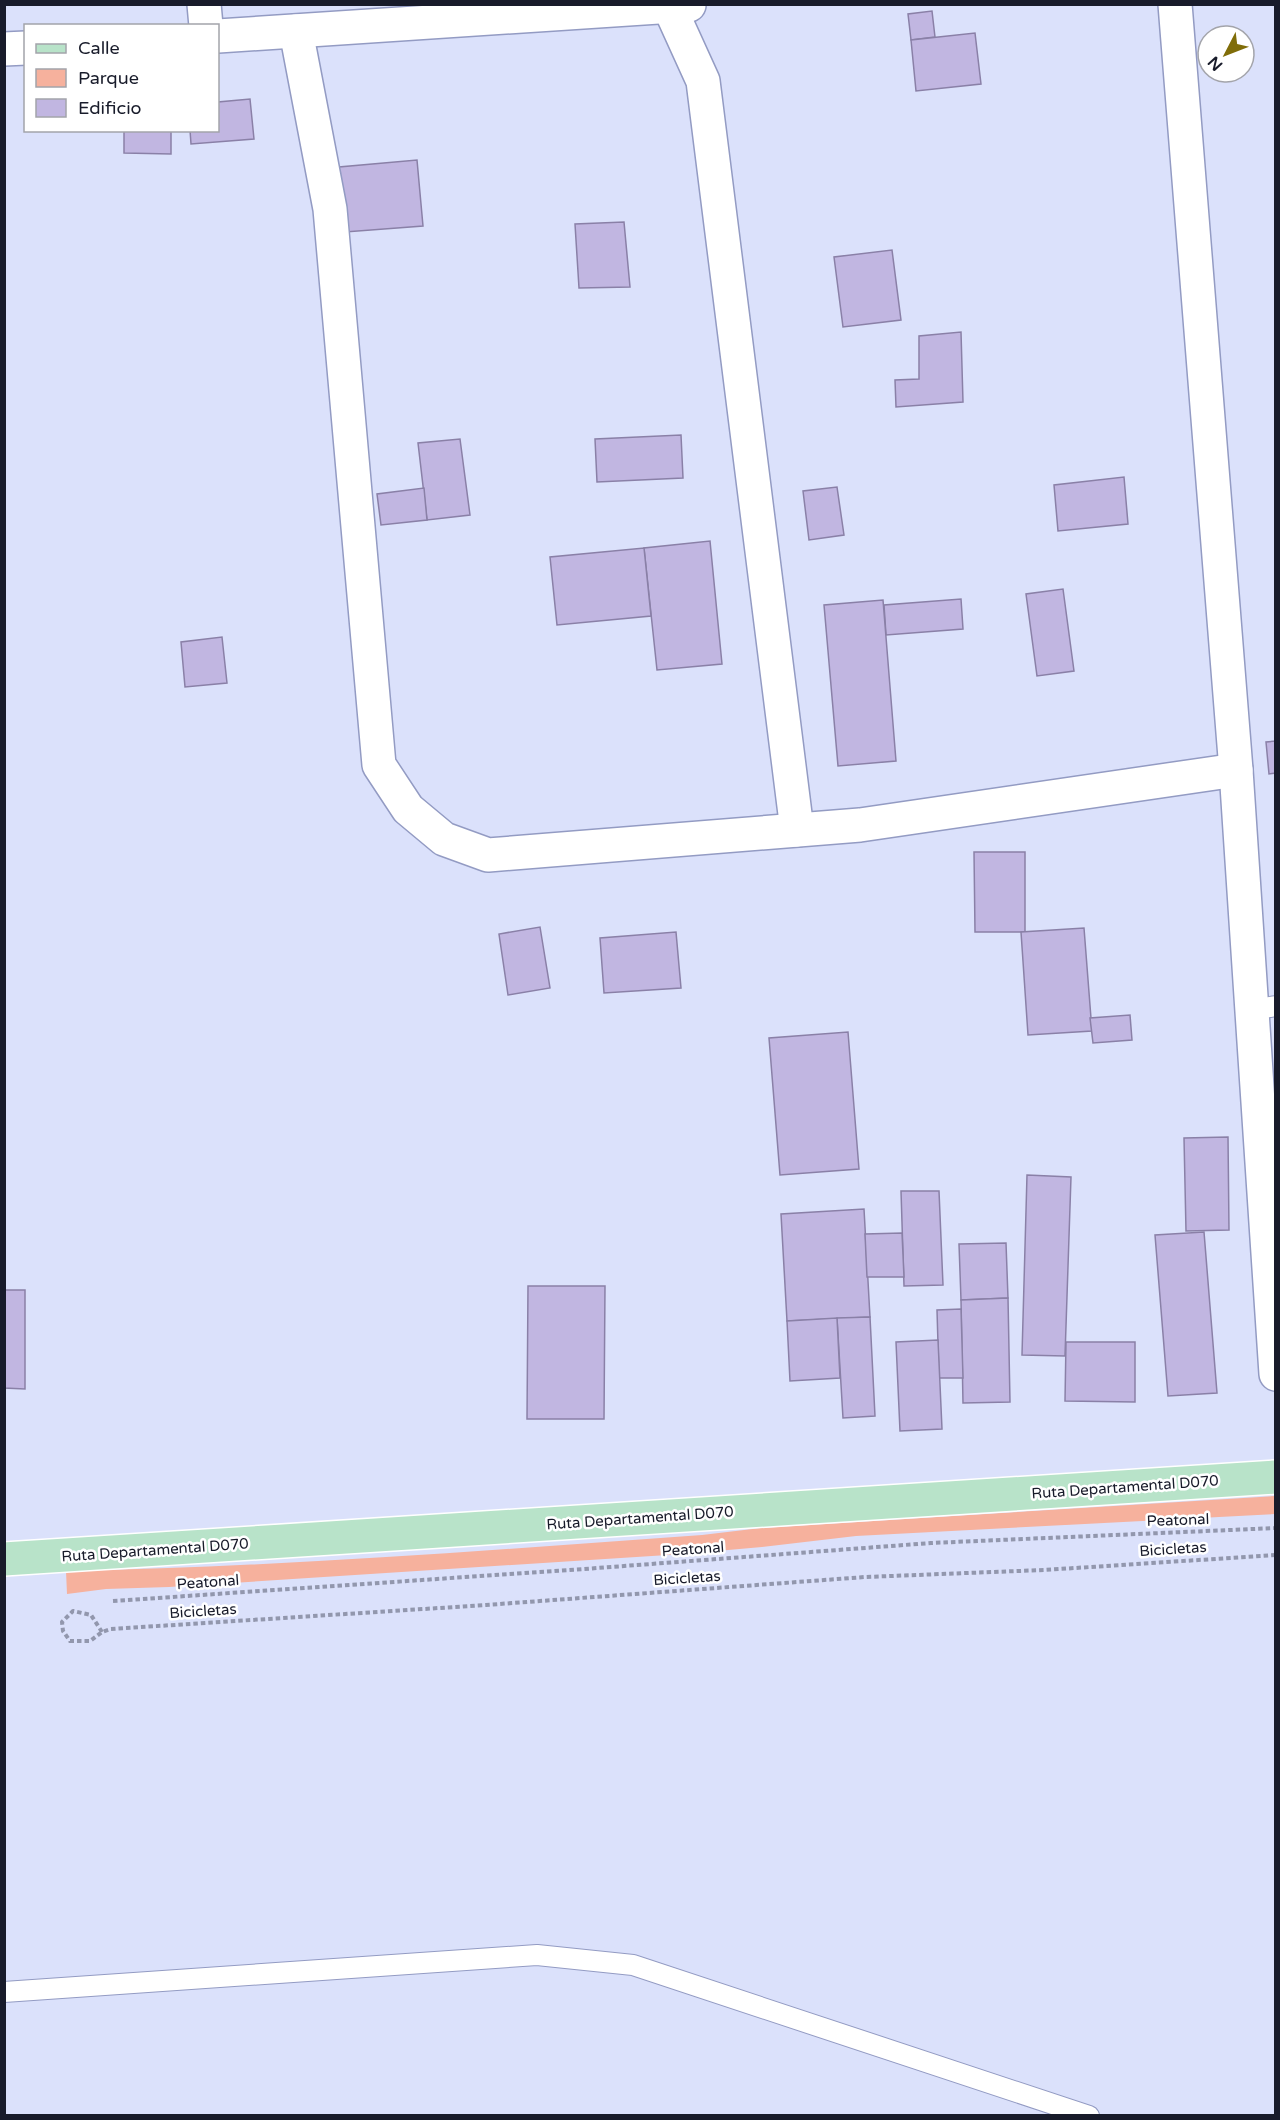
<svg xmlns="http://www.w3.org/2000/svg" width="1280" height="2120" viewBox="0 0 1280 2120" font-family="'Varela Round',sans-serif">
	<rect width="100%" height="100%" fill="#dbe1fb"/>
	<path fill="#f6b19d" d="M1275 1496V1514L856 1536 762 1547 683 1554 169 1587 106 1589 67 1594 66 1571C279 1567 491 1550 702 1535L761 1528Z"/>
	<g fill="#c1b6e1" stroke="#8a80a7" stroke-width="1.5">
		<polygon points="932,11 935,37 911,40 908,14"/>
		<polygon points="975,33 981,84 916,91 911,40"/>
		<polygon points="250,99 254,139 191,144 190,130 218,130 218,102"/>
		<polygon points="124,130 171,130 171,154 124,153"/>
		<polygon points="417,160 423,226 345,232 339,167"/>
		<polygon points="624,222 630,287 579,288 575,224"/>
		<polygon points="892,250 901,320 843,327 834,257"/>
		<polygon points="961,332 963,402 896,407 895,380 919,379 919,336"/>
		<polygon points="681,435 683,478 597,482 595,439"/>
		<polygon points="460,439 470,515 427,520 418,443"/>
		<polygon points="1124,477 1128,524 1058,531 1054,485"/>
		<polygon points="837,487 844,535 809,540 803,491"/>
		<polygon points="424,488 427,520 381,525 377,494"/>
		<polygon points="710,541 722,664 657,670 644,548"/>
		<polygon points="644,548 651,616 557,625 550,557"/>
		<polygon points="1063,589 1074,671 1037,676 1026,594"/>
		<polygon points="961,599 963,629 886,635 884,605"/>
		<polygon points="883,600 896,761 838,766 824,605"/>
		<polygon points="222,637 227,683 185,687 181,642"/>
		<polygon points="1276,741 1276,773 1269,774 1266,742"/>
		<polygon points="974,852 1025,852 1025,932 975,932"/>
		<polygon points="540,927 550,988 508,995 499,934"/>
		<polygon points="1084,928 1092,1031 1028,1035 1021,932"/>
		<polygon points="676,932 681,988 604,993 600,938"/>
		<polygon points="1130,1015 1132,1040 1093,1043 1090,1018"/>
		<polygon points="848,1032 859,1169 780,1175 769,1038"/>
		<polygon points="1228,1137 1229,1230 1186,1231 1184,1138"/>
		<polygon points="1027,1175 1071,1177 1065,1356 1022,1355"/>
		<polygon points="901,1191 939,1191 943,1285 904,1286"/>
		<polygon points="864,1209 870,1317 787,1321 781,1214"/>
		<polygon points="1204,1232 1217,1393 1168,1396 1155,1235"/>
		<polygon points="902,1233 904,1277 867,1277 865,1234"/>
		<polygon points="1006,1243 1008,1298 961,1300 959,1244"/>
		<polygon points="528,1286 605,1286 604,1419 527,1419"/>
		<polygon points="4,1290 25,1290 25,1389 4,1388"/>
		<polygon points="1008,1298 1010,1402 963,1403 961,1300"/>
		<polygon points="961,1309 963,1378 939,1378 937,1310"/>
		<polygon points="870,1317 875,1416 843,1418 837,1318"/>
		<polygon points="837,1318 840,1378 790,1381 787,1321"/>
		<polygon points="938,1340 942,1429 900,1431 896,1342"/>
		<polygon points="1066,1342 1135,1342 1135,1402 1065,1401"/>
	</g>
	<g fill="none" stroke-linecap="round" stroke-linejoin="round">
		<defs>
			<g id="service">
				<polyline points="1252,1010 1276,1006"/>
				<polyline points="4,1992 537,1955 633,1965 1089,2116"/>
			</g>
			<g id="minor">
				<polyline points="204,4 206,26"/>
				<polyline points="668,4 703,81 797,830"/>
				<polyline points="1175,4 1236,770 1276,1374"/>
				<polyline points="296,31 330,209 379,765 408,809 444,839 488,855 860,825 1236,770"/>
				<polyline points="218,36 689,5"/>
				<polyline points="4,49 26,48"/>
			</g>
			<polyline id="primary" points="4,1559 1276,1477"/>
		</defs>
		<use href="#service" stroke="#939bc3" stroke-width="22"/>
		<use href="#minor" stroke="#939bc3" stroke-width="36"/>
		<use href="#primary" stroke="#fff" stroke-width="36"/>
		<g stroke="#9297ad" stroke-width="4" stroke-dasharray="4.5 3" stroke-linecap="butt">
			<polyline points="113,1601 584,1569 931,1543 1276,1528"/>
			<polyline points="102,1632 91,1615 73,1611 62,1622 63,1631 70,1641 90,1641 102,1632 111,1629 486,1605 865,1577 1044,1570 1276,1555"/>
		</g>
		<use href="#service" stroke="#fff" stroke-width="20"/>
		<use href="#minor" stroke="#fff" stroke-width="33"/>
		<use href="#primary" stroke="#b8e3c9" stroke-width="33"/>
	</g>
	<g text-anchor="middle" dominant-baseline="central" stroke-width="5" stroke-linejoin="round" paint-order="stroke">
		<g font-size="15" fill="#181b2a" stroke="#fff">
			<text transform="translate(1125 1487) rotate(-4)">Ruta Departamental D070</text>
			<text transform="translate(640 1518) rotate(-4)">Ruta Departamental D070</text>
			<text transform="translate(1178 1520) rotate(-2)">Peatonal</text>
			<text transform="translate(693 1549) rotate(-4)">Peatonal</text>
			<text transform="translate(1173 1549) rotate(-4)">Bicicletas</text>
			<text transform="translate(155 1550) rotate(-4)">Ruta Departamental D070</text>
			<text transform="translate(687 1578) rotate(-4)">Bicicletas</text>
			<text transform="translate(208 1582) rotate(-4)">Peatonal</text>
			<text transform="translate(203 1611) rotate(-4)">Bicicletas</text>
		</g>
	</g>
	<rect width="1280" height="2120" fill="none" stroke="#181b2a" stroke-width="12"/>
	<rect x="24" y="24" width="195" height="108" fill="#ffffff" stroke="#a3a4aa" stroke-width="1.5"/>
	<rect x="36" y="44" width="30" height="9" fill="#b8e3c9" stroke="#a3a4aa" stroke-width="1.5"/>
	<text x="78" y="54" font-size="18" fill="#181b2a">Calle</text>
	<rect x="36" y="69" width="30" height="18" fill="#f6b19d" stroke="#a3a4aa" stroke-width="1.5"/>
	<text x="78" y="84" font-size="18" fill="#181b2a">Parque</text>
	<rect x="36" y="99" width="30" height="18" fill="#c1b6e1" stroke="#a3a4aa" stroke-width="1.5"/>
	<text x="78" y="114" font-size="18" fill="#181b2a">Edificio</text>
	<g transform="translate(1226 54) rotate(228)"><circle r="28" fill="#ffffff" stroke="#a3a4aa" stroke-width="1.5"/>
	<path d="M0-4.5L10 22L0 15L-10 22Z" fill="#806d09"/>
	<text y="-9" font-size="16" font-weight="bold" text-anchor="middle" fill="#181b2a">N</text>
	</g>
</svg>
